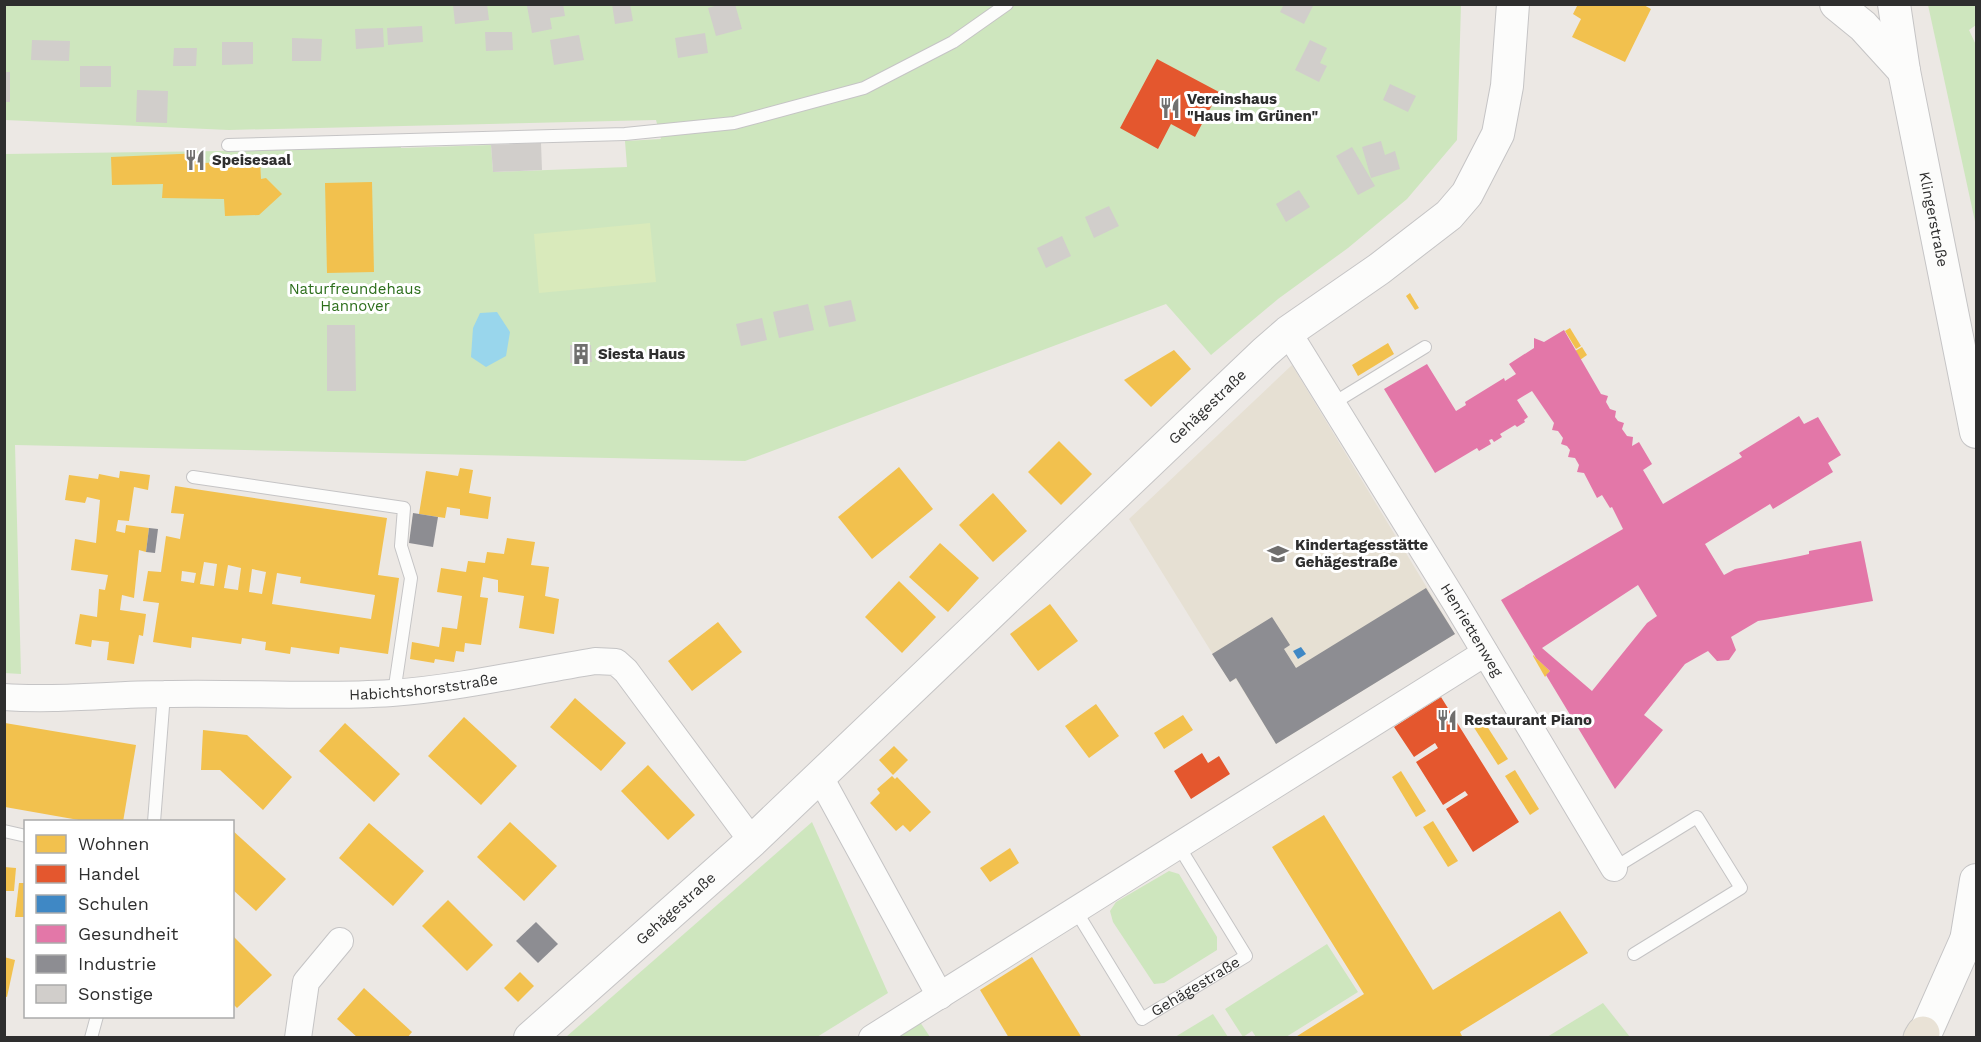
<svg xmlns="http://www.w3.org/2000/svg" width="1981" height="1042" viewBox="0 0 1981 1042" font-family="'Work Sans',sans-serif">
	<rect width="100%" height="100%" fill="#ece8e4"/>
	<polygon fill="#e6e0d3" points="1292,365 1455,634 1276,744 1236,679 1230,682 1129,519"/>
	<g fill="#cee6be">
		<polygon points="5,5 1461,5 1457,140 1407,199 1348,248 1278,299 1211,355 1166,304 745,461 15,445 21,674 4,673 5,154 287,150 288,144 401,140 401,148 491,145 493,172 627,167 625,141 661,139 656,120 229,130 5,120"/>
		<polygon points="1928,5 1976,5 1976,25 1969,30 1976,45 1976,226"/>
		<polygon points="812,822 888,993 817,1037 566,1037"/>
		<polygon points="1169,871 1179,874 1182,879 1217,937 1217,950 1164,983 1154,984 1113,922 1110,911 1116,902"/>
		<polygon points="1327,944 1358,992 1286,1037 1256,1037 1252,1031 1243,1037 1225,1009"/>
		<polygon points="1603,1003 1630,1037 1547,1037"/>
		<polygon points="914,1013 930,1037 872,1038"/>
		<polygon points="1213,1014 1228,1037 1175,1037"/>
	</g>
	<polygon fill="#d9eabb" points="650,223 656,282 539,293 534,234"/>
	<polygon fill="#99d6ec" points="497,312 510,332 506,356 486,367 471,357 473,328 480,313"/>
	<g fill="#f2c14e" fill-rule="evenodd">
		<polygon points="1578,4 1642,4 1651,9 1625,62 1572,37 1581,19 1573,14"/>
		<polygon points="202,153 203,163 260,161 261,179 266,178 282,194 259,215 225,216 224,199 162,198 163,184 112,185 111,157"/>
		<polygon points="372,182 374,272 327,273 325,183"/>
		<polygon points="1410,293 1419,308 1415,310 1406,296"/>
		<polygon points="1570,328 1581,346 1576,349 1565,331"/>
		<polygon points="1388,343 1394,354 1358,376 1352,365"/>
		<polygon points="1582,347 1587,355 1580,360 1575,351"/>
		<polygon points="1174,350 1191,369 1151,407 1124,380"/>
		<polygon points="1059,441 1092,474 1061,505 1028,472"/>
		<polygon points="899,467 933,509 872,559 838,517"/>
		<polygon points="460,468 473,470 469,493 491,497 488,519 460,515 460,509 447,507 445,518 419,514 426,471 458,476"/>
		<polygon points="120,471 150,475 148,490 134,487 129,521 118,520 116,531 125,533 126,525 149,528 146,552 139,550 134,598 122,595 120,610 146,614 143,636 139,635 134,664 107,660 109,642 92,640 91,647 75,644 80,614 97,617 99,589 105,590 108,575 71,570 75,539 96,543 100,500 87,497 85,503 65,500 69,475 98,479 99,474 119,478"/>
		<path d="M175 486 387 518 378 575 399 578 388 654 340 647 339 654 291 647 290 654 265 650 266 642 242 638 241 644 192 637 191 648 153 642 159 603 143 601 148 571 161 572 166 536 180 539 184 514 171 513ZM204 562 217 564 214 586 200 584ZM228 565 241 568 238 590 224 588ZM252 569 266 572 262 594 249 592ZM182 571 196 573 194 583 181 581ZM277 573 301 577 300 583 375 595 371 619 272 604Z"/>
		<polygon points="993,493 1027,531 993,562 959,525"/>
		<polygon points="507,538 535,542 531,565 549,567 545,596 559,599 554,634 519,628 524,596 498,592 498,580 483,577 480,597 488,598 481,645 465,643 464,652 456,651 454,662 435,659 434,663 410,659 412,642 439,647 442,627 457,629 462,596 437,592 441,568 466,572 468,561 485,563 487,552 504,554"/>
		<polygon points="940,543 979,578 948,612 909,577"/>
		<polygon points="899,581 936,617 902,653 865,617"/>
		<polygon points="1050,604 1078,641 1038,671 1010,634"/>
		<polygon points="718,622 742,652 692,691 668,661"/>
		<polygon points="1533,655 1550,671 1545,677 1533,656"/>
		<polygon points="575,698 626,743 601,771 550,727"/>
		<polygon points="1096,704 1119,736 1089,758 1065,726"/>
		<polygon points="1183,715 1193,730 1164,749 1154,733"/>
		<polygon points="464,717 517,766 481,805 428,756"/>
		<polygon points="1483,720 1508,759 1498,765 1473,726"/>
		<polygon points="5,723 136,745 123,822 90,822 5,807"/>
		<polygon points="345,723 400,774 374,802 319,751"/>
		<polygon points="203,730 247,735 292,777 263,810 220,770 201,770"/>
		<polygon points="894,746 908,760 893,775 879,760"/>
		<polygon points="648,765 695,815 668,840 621,791"/>
		<polygon points="1515,770 1539,809 1530,815 1505,776"/>
		<polygon points="1401,771 1426,811 1416,817 1392,777"/>
		<polygon points="892,776 895,779 897,777 931,812 910,832 903,825 896,831 870,803 880,793 877,789"/>
		<polygon points="1324,815 1433,990 1560,911 1588,953 1460,1032 1463,1038 1294,1038 1364,994 1272,847"/>
		<polygon points="1433,821 1458,861 1448,867 1423,827"/>
		<polygon points="510,822 557,866 524,901 477,857"/>
		<polygon points="369,823 424,871 393,906 339,858"/>
		<polygon points="232,830 286,879 256,911 232,889"/>
		<polygon points="1010,848 1019,863 990,882 980,868"/>
		<polygon points="4,867 16,868 14,891 4,891"/>
		<polygon points="19,883 26,883 26,917 15,917"/>
		<polygon points="448,900 493,945 467,971 422,926"/>
		<polygon points="232,935 272,975 237,1008 232,1003"/>
		<polygon points="4,957 15,960 7,997 4,996"/>
		<polygon points="1032,957 1082,1038 1009,1038 980,990"/>
		<polygon points="520,972 534,986 518,1002 504,988"/>
		<polygon points="364,988 412,1032 407,1038 358,1038 337,1019"/>
	</g>
	<g fill="#e4572e">
		<polygon points="1157,59 1219,92 1195,137 1171,124 1158,149 1120,128"/>
		<polygon points="1441,697 1519,822 1473,852 1446,809 1468,795 1465,791 1443,805 1416,762 1438,748 1435,743 1414,757 1394,727"/>
		<polygon points="1202,753 1208,763 1219,756 1230,774 1191,799 1174,771"/>
	</g>
	<polygon fill="#3f88c5" points="1301,647 1306,654 1298,659 1293,651"/>
	<path fill="#e377a8" fill-rule="evenodd" d="M1564 330 1601 394 1608 396 1606 402 1610 409 1616 411 1615 417 1618 421 1624 423 1622 429 1627 436 1633 437 1632 446 1639 442 1652 464 1643 470 1663 504 1742 457 1739 453 1799 416 1804 424 1818 417 1841 455 1828 463 1833 472 1773 509 1770 504 1705 544 1724 575 1735 569 1800 556 1809 554V551L1861 541 1873 601 1758 621 1731 637 1736 650 1729 660 1717 661 1708 651 1685 664 1644 715 1663 730 1615 789 1546 675 1550 671 1536 658 1501 600 1623 529 1612 507 1610 508 1602 495 1597 498 1584 473 1577 472 1579 465 1575 458 1568 457 1570 450 1567 446 1561 444 1563 438 1558 431 1552 430 1554 423 1532 391 1517 400 1528 417 1524 420 1525 422 1517 427 1515 425 1500 434 1502 437 1494 442 1492 439 1489 440 1491 444 1479 451 1477 448 1435 473 1384 389 1427 364 1456 411 1466 405 1465 402 1504 378 1505 381 1516 374 1509 364 1534 348V338L1544 342ZM1638 585 1657 616 1647 623 1592 691 1542 648Z"/>
	<g fill="#8d8d92">
		<polygon points="413,513 438,517 433,547 409,543"/>
		<polygon points="149,528 158,529 155,553 146,552"/>
		<polygon points="1426,588 1455,634 1276,744 1236,678 1230,682 1212,654 1272,617 1290,645 1284,649 1296,668"/>
		<polygon points="536,922 558,944 538,963 516,941"/>
	</g>
	<g fill="#d1cecb">
		<polygon points="458,4 487,4 489,20 455,24 453,5"/>
		<polygon points="563,4 565,16 550,18 552,29 532,33 527,6"/>
		<polygon points="612,4 630,4 633,21 615,24"/>
		<polygon points="721,4 735,4 742,29 716,36 708,8"/>
		<polygon points="1284,4 1314,4 1304,24 1280,12"/>
		<polygon points="422,26 423,42 388,45 387,28"/>
		<polygon points="383,28 384,47 356,49 355,29"/>
		<polygon points="485,32 512,32 513,50 486,51"/>
		<polygon points="705,33 708,53 678,58 675,38"/>
		<polygon points="579,35 584,60 554,65 550,40"/>
		<polygon points="292,38 322,39 321,61 292,61"/>
		<polygon points="32,40 70,41 69,61 31,60"/>
		<polygon points="1310,40 1327,48 1320,63 1327,66 1319,82 1295,70"/>
		<polygon points="222,42 253,42 253,64 222,65"/>
		<polygon points="174,48 197,48 196,66 173,66"/>
		<rect x="80" y="66" width="31" height="21"/>
		<rect x="4" y="72" width="6" height="30"/>
		<polygon points="1390,84 1416,96 1408,112 1383,100"/>
		<polygon points="137,90 168,91 167,123 136,122"/>
		<polygon points="1381,141 1385,155 1395,151 1400,169 1371,178 1362,147"/>
		<polygon points="541,143 542,170 493,172 491,145"/>
		<polygon points="1352,147 1375,186 1358,195 1336,156"/>
		<polygon points="1299,190 1310,207 1286,222 1276,204"/>
		<polygon points="1109,206 1119,226 1094,238 1085,217"/>
		<polygon points="1062,236 1071,256 1046,268 1037,248"/>
		<polygon points="851,300 856,321 829,327 824,306"/>
		<polygon points="808,304 814,330 779,338 773,312"/>
		<polygon points="762,318 767,340 741,346 736,324"/>
		<polygon points="327,325 355,325 356,391 327,391"/>
		<polygon points="570,345 591,345 592,362 570,363"/>
	</g>
	<g fill="none" stroke-linecap="round" stroke-linejoin="round">
		<defs>
			<g id="service">
				<polyline points="228,145 625,134 734,123 864,88 953,42 1007,4"/>
				<polyline points="1332,404 1425,347"/>
				<polyline points="193,477 404,508 401,546 411,578 394,693"/>
				<polyline points="154,822 164,694"/>
				<polyline points="4,831 26,836"/>
				<polyline points="1614,868 1697,817 1741,888 1634,954"/>
				<path id="s1" d="M1076 911 1142 1019 1246 956 1178 845"/>
				<polyline points="91,1038 97,1016"/>
			</g>
			<g id="minor">
				<path id="s2" d="M1288 332 1455 602 1614 868"/>
				<path id="s3" d="M4 697C58 701 111 694 164 694 240 692 316 698 392 693 460 688 528 672 595 661L616 662 626 671 752 841"/>
				<polyline points="820,777 940,996"/>
				<polyline points="298,1038 306,982 340,941"/>
				<polyline points="872,1038 1485,653"/>
			</g>
			<g id="tertiary">
				<polyline points="1836,4 1863,26 1904,71"/>
				<path id="s4" d="M1894 4 1904 71 1976 432"/>
				<polyline points="1966,941 1976,880"/>
				<path id="s5" d="M530 1038 752 841 1265 352 1288 332 1379 269 1449 215 1467 194 1498 134 1507 86 1513 4"/>
			</g>
			<polyline id="secondary" points="1923,1038 1966,941 1976,926"/>
			<polyline id="trunk" points="1920,1038 1923,1033"/>
		</defs>
		<use href="#service" stroke="#c5c4c5" stroke-width="14"/>
		<use href="#minor" stroke="#c5c4c5" stroke-width="28"/>
		<use href="#tertiary" stroke="#c5c4c5" stroke-width="34"/>
		<use href="#secondary" stroke="#c5c4c5" stroke-width="35"/>
		<use href="#trunk" stroke="#c6c5c4" stroke-width="35"/>
		<use href="#service" stroke="#fcfcfb" stroke-width="12"/>
		<use href="#minor" stroke="#fcfcfb" stroke-width="26"/>
		<use href="#tertiary" stroke="#fcfcfb" stroke-width="32"/>
		<use href="#secondary" stroke="#fcfcfb" stroke-width="33"/>
		<use href="#trunk" stroke="#e9e2d6" stroke-width="33"/>
	</g>
	<defs>
		<symbol id="restaurant-bare" viewBox="-9 -9 18 18"><path d="M-5-6h1v4h1v-4h1v4h1v-4h1v5L-1.5 .5V6h-2V.5L-5-1ZM5-6V6H3V1.5H1.5Q1.5-4 5-6Z" fill="#706f6e" stroke="#fff" stroke-width="2.5" paint-order="stroke"/></symbol>
		<symbol id="building-bare" viewBox="-9 -9 18 18"><path d="M-4-6H4V6H1V3H-1V6H-4ZM-2.5-4.3h1.7v1.8h-1.7ZM.8-4.3h1.7v1.8H.8ZM-2.5-1h1.7V.8h-1.7ZM.8-1h1.7V.8H.8Z" fill="#706f6e" stroke="#fff" stroke-width="2.5" paint-order="stroke"/></symbol>
		<symbol id="school-bare" viewBox="-9 -9 18 18"><path d="M0-5L7-2L0 1L-7-2ZM-4 1L0 2.5L4 1V4Q0 6-4 4Z" fill="#706f6e" stroke="#fff" stroke-width="2.5" paint-order="stroke"/></symbol>
	</defs>
	<g fill-rule="evenodd">
		<use href="#restaurant-bare" x="1155" y="93" width="30" height="30"/>
		<use href="#restaurant-bare" x="180" y="145" width="30" height="30"/>
		<use href="#building-bare" x="566" y="339" width="30" height="30"/>
		<use href="#school-bare" x="1263" y="539" width="30" height="30"/>
		<use href="#restaurant-bare" x="1432" y="705" width="30" height="30"/>
	</g>
	<g text-anchor="middle" dominant-baseline="central" stroke-width="6" stroke-linejoin="round" paint-order="stroke">
		<g font-size="15" font-weight="bold" fill="#2e2e2e" stroke="#fff" text-anchor="start">
			<text x="1187" y="99">Vereinshaus<tspan x="1187" dy="17">"Haus im Grünen"</tspan></text>
			<text x="212" y="160">Speisesaal</text>
			<text x="598" y="354">Siesta Haus</text>
			<text x="1295" y="545">Kindertagesstätte<tspan x="1295" dy="17">Gehägestraße</tspan></text>
			<text x="1464" y="720">Restaurant Piano</text>
		</g>
		<g font-size="15" fill="#2e2e2e" stroke="#fff">
			<text stroke="none"><textPath href="#s4" startOffset="219">Klingerstraße</textPath></text>
			<text stroke="none"><textPath href="#s5" startOffset="926">Gehägestraße</textPath></text>
			<text stroke="none"><textPath href="#s2" startOffset="350">Henriettenweg</textPath></text>
			<text stroke="none"><textPath href="#s3" startOffset="420">Habichtshorststraße</textPath></text>
			<text stroke="none"><textPath href="#s5" startOffset="195">Gehägestraße</textPath></text>
			<text stroke="none"><textPath href="#s1" startOffset="189">Gehägestraße</textPath></text>
		</g>
		<g font-size="15" fill="#2c6e1b" stroke="#fff">
			<text x="355" y="289">Naturfreundehaus<tspan x="355" dy="17">Hannover</tspan></text>
		</g>
	</g>
	<rect width="1981" height="1042" fill="none" stroke="#2e2e2e" stroke-width="12"/>
	<rect x="24" y="820" width="210" height="198" fill="#ffffff" stroke="#ababab" stroke-width="1.5"/>
	<rect x="36" y="835" width="30" height="18" fill="#f2c14e" stroke="#ababab" stroke-width="1.5"/>
	<text x="78" y="850" font-size="18" fill="#2e2e2e">Wohnen</text>
	<rect x="36" y="865" width="30" height="18" fill="#e4572e" stroke="#ababab" stroke-width="1.5"/>
	<text x="78" y="880" font-size="18" fill="#2e2e2e">Handel</text>
	<rect x="36" y="895" width="30" height="18" fill="#3f88c5" stroke="#ababab" stroke-width="1.5"/>
	<text x="78" y="910" font-size="18" fill="#2e2e2e">Schulen</text>
	<rect x="36" y="925" width="30" height="18" fill="#e377a8" stroke="#ababab" stroke-width="1.5"/>
	<text x="78" y="940" font-size="18" fill="#2e2e2e">Gesundheit</text>
	<rect x="36" y="955" width="30" height="18" fill="#8d8d92" stroke="#ababab" stroke-width="1.5"/>
	<text x="78" y="970" font-size="18" fill="#2e2e2e">Industrie</text>
	<rect x="36" y="985" width="30" height="18" fill="#d1cecb" stroke="#ababab" stroke-width="1.5"/>
	<text x="78" y="1000" font-size="18" fill="#2e2e2e">Sonstige</text>
</svg>
